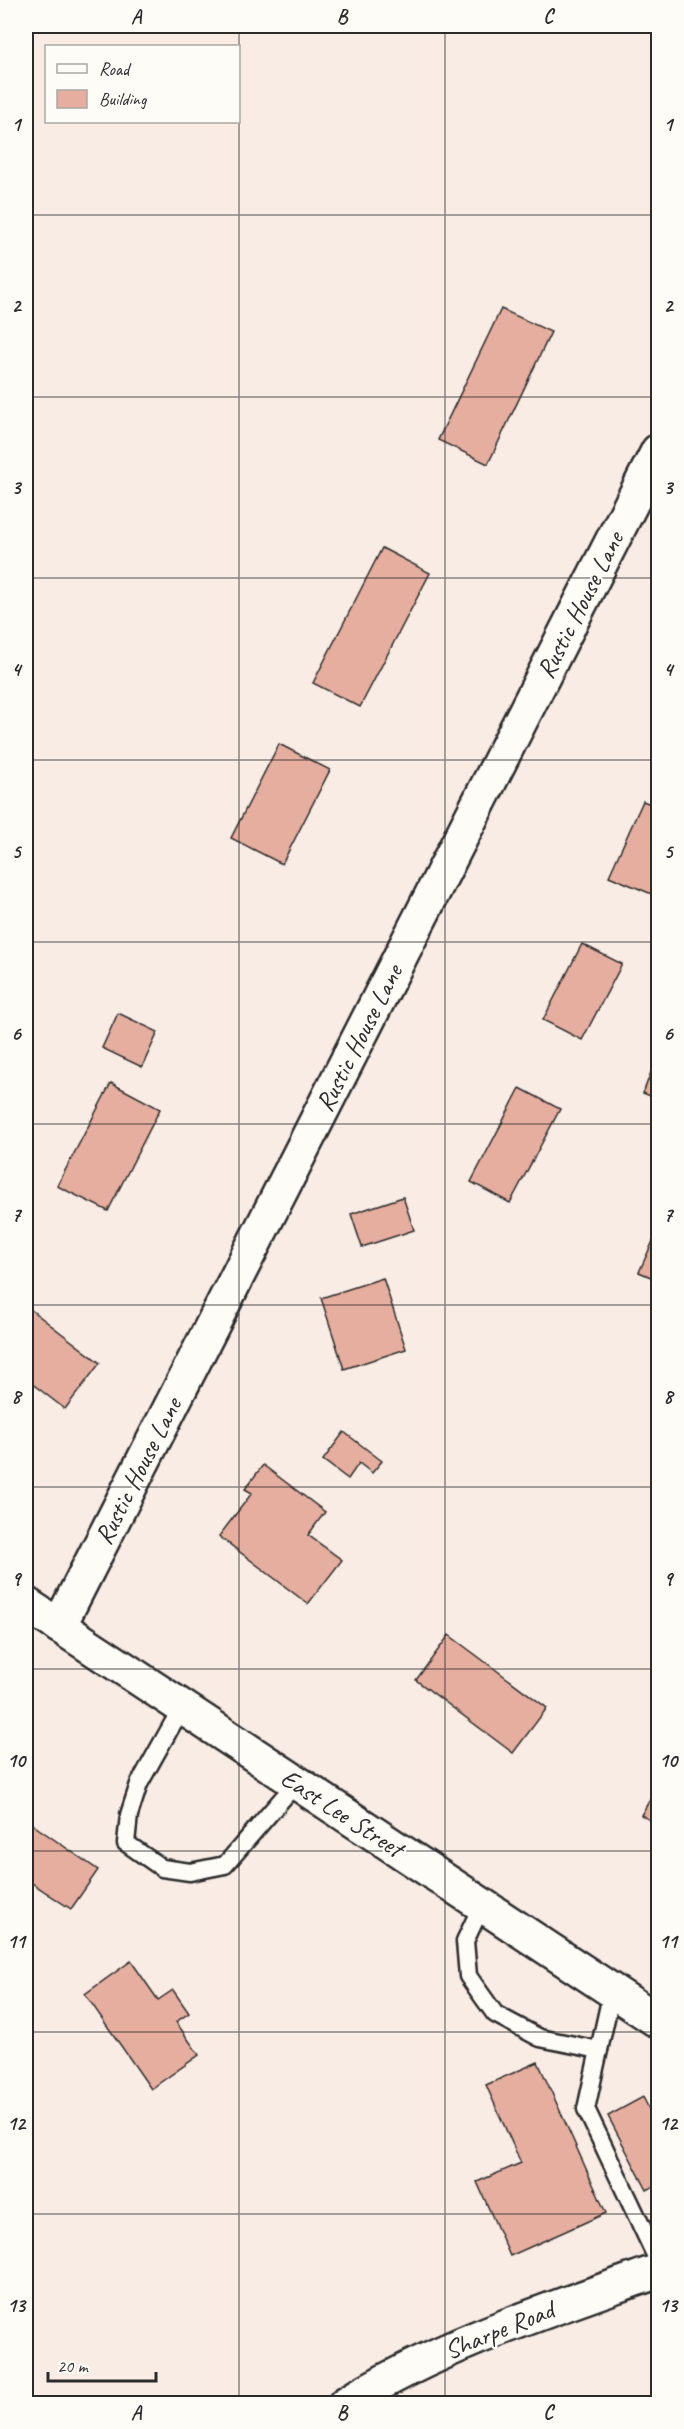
<svg xmlns="http://www.w3.org/2000/svg" width="684" height="2429" viewBox="0 0 684 2429" font-family="Caveat,sans-serif">
	<rect width="100%" height="100%" fill="#f8ece5"/>
	<filter id="ink" filterUnits="userSpaceOnUse"><feTurbulence type="fractalNoise" baseFrequency=".0167" numOctaves="2"/><feDisplacementMap in="SourceGraphic" scale="12" xChannelSelector="R" yChannelSelector="G"/><feConvolveMatrix kernelMatrix="1 2 1 2 8 2 1 2 1" color-interpolation-filters="sRGB"/></filter>
	<g filter="url(#ink)">
		<g fill="#e6ae9e" stroke="#2b2b2b" stroke-width="1.5">
			<polygon points="501,309 551,332 488,464 438,440"/>
			<polygon points="382,548 430,573 360,707 313,683"/>
			<polygon points="279,744 330,770 282,864 231,838"/>
			<polygon points="643,801 658,807 658,886 654,895 609,876"/>
			<polygon points="582,944 622,964 582,1040 543,1020"/>
			<polygon points="118,1013 158,1032 142,1067 102,1048"/>
			<polygon points="658,1054 658,1099 643,1093"/>
			<polygon points="111,1083 160,1109 108,1211 57,1186"/>
			<polygon points="520,1088 560,1109 510,1203 471,1182"/>
			<polygon points="403,1197 414,1230 362,1247 351,1214"/>
			<polygon points="658,1230 658,1280 639,1272"/>
			<polygon points="383,1278 406,1349 344,1369 321,1298"/>
			<polygon points="26,1306 100,1363 65,1409 26,1379"/>
			<polygon points="344,1432 382,1461 372,1473 359,1463 348,1479 323,1460"/>
			<polygon points="263,1465 325,1512 308,1535 342,1560 308,1604 219,1536 252,1493 245,1489"/>
			<polygon points="449,1635 547,1708 513,1753 416,1680"/>
			<polygon points="658,1786 658,1825 641,1815"/>
			<polygon points="26,1820 98,1870 71,1909 26,1879"/>
			<polygon points="131,1961 158,2000 173,1990 189,2013 176,2022 199,2055 151,2089 85,1994"/>
			<polygon points="538,2062 606,2213 510,2256 477,2182 521,2163 486,2085"/>
			<polygon points="643,2097 658,2127 658,2184 647,2190 608,2116"/>
		</g>
		<g fill="none" stroke-linecap="round" stroke-linejoin="round">
			<defs>
				<g id="lane">
					<polyline points="182,1707 139,1784 129,1815 126,1843 162,1868 190,1872 225,1865 296,1783"/>
					<polyline points="482,1905 465,1941 468,1976 495,2014 540,2038 599,2050"/>
					<polyline points="612,1991 586,2109 658,2261"/>
				</g>
				<polyline id="street" points="59,1626 658,451"/>
				<g id="secondary">
					<polyline points="26,1604 658,2021"/>
					<path d="M345 2404C442 2344 552 2309 658 2271"/>
				</g>
			</defs>
			<use href="#lane" stroke="#2b2b2b" stroke-width="21"/>
			<use href="#street" stroke="#2b2b2b" stroke-width="38"/>
			<use href="#secondary" stroke="#2b2b2b" stroke-width="38"/>
			<use href="#lane" stroke="#fdfcf7" stroke-width="16"/>
			<use href="#street" stroke="#fdfcf7" stroke-width="33"/>
			<use href="#secondary" stroke="#fdfcf7" stroke-width="33"/>
		</g>
	</g>
	<path fill="none" stroke="#2b2b2b" stroke-width="1.5" stroke-opacity="0.55" d="M239 26V2404M445 26V2404M26 215H658M26 397H658M26 578H658M26 760H658M26 942H658M26 1124H658M26 1305H658M26 1487H658M26 1669H658M26 1851H658M26 2032H658M26 2214H658"/>
	<g text-anchor="middle" dominant-baseline="central" stroke-width="4.5" stroke-linejoin="round" paint-order="stroke">
		<g font-size="26" fill="#2b2b2b" stroke="#fdfcf7">
			<text transform="translate(580 605) rotate(-63)">Rustic House Lane</text>
			<text transform="translate(359 1038) rotate(-63)">Rustic House Lane</text>
			<text transform="translate(138 1471) rotate(-63)">Rustic House Lane</text>
			<text transform="translate(342 1813) rotate(33)">East Lee Street</text>
			<text transform="translate(499 2330) rotate(-22)">Sharpe Road</text>
		</g>
	</g>
	<rect width="684" height="2429" fill="none" stroke="#fdfcf7" stroke-width="66"/>
	<rect x="45" y="45" width="195" height="78" fill="#fdfcf7" stroke="#a9a8a5" stroke-width="1.5"/>
	<rect x="57" y="64" width="30" height="9" fill="#fdfcf7" stroke="#a9a8a5" stroke-width="1.5"/>
	<text x="99" y="75" font-size="18" fill="#2b2b2b">Road</text>
	<rect x="57" y="90" width="30" height="18" fill="#e6ae9e" stroke="#a9a8a5" stroke-width="1.5"/>
	<text x="99" y="105" font-size="18" fill="#2b2b2b">Building</text>
	<path d="M48 2372v9h108v-9" fill="none" stroke="#2b2b2b" stroke-width="3"/>
	<text x="57" y="2372" font-size="18" fill="#2b2b2b" stroke="#fdfcf7" stroke-width="4.5" paint-order="stroke">20 m</text>
	<rect x="33" y="33" width="618" height="2363" fill="none" stroke="#2b2b2b" stroke-width="2"/>
	<g font-size="20" text-anchor="middle" font-weight="bold" fill="#2b2b2b">
		<text x="136" y="23">A</text>
		<text x="342" y="23">B</text>
		<text x="548" y="23">C</text>
		<text x="16" y="131">1</text>
		<text x="668" y="131">1</text>
		<text x="16" y="312">2</text>
		<text x="668" y="312">2</text>
		<text x="16" y="494">3</text>
		<text x="668" y="494">3</text>
		<text x="16" y="676">4</text>
		<text x="668" y="676">4</text>
		<text x="16" y="858">5</text>
		<text x="668" y="858">5</text>
		<text x="16" y="1040">6</text>
		<text x="668" y="1040">6</text>
		<text x="16" y="1221">7</text>
		<text x="668" y="1221">7</text>
		<text x="16" y="1403">8</text>
		<text x="668" y="1403">8</text>
		<text x="16" y="1585">9</text>
		<text x="668" y="1585">9</text>
		<text x="16" y="1767">10</text>
		<text x="668" y="1767">10</text>
		<text x="16" y="1948">11</text>
		<text x="668" y="1948">11</text>
		<text x="16" y="2130">12</text>
		<text x="668" y="2130">12</text>
		<text x="16" y="2312">13</text>
		<text x="668" y="2312">13</text>
		<text x="136" y="2419">A</text>
		<text x="342" y="2419">B</text>
		<text x="548" y="2419">C</text>
	</g>
</svg>
